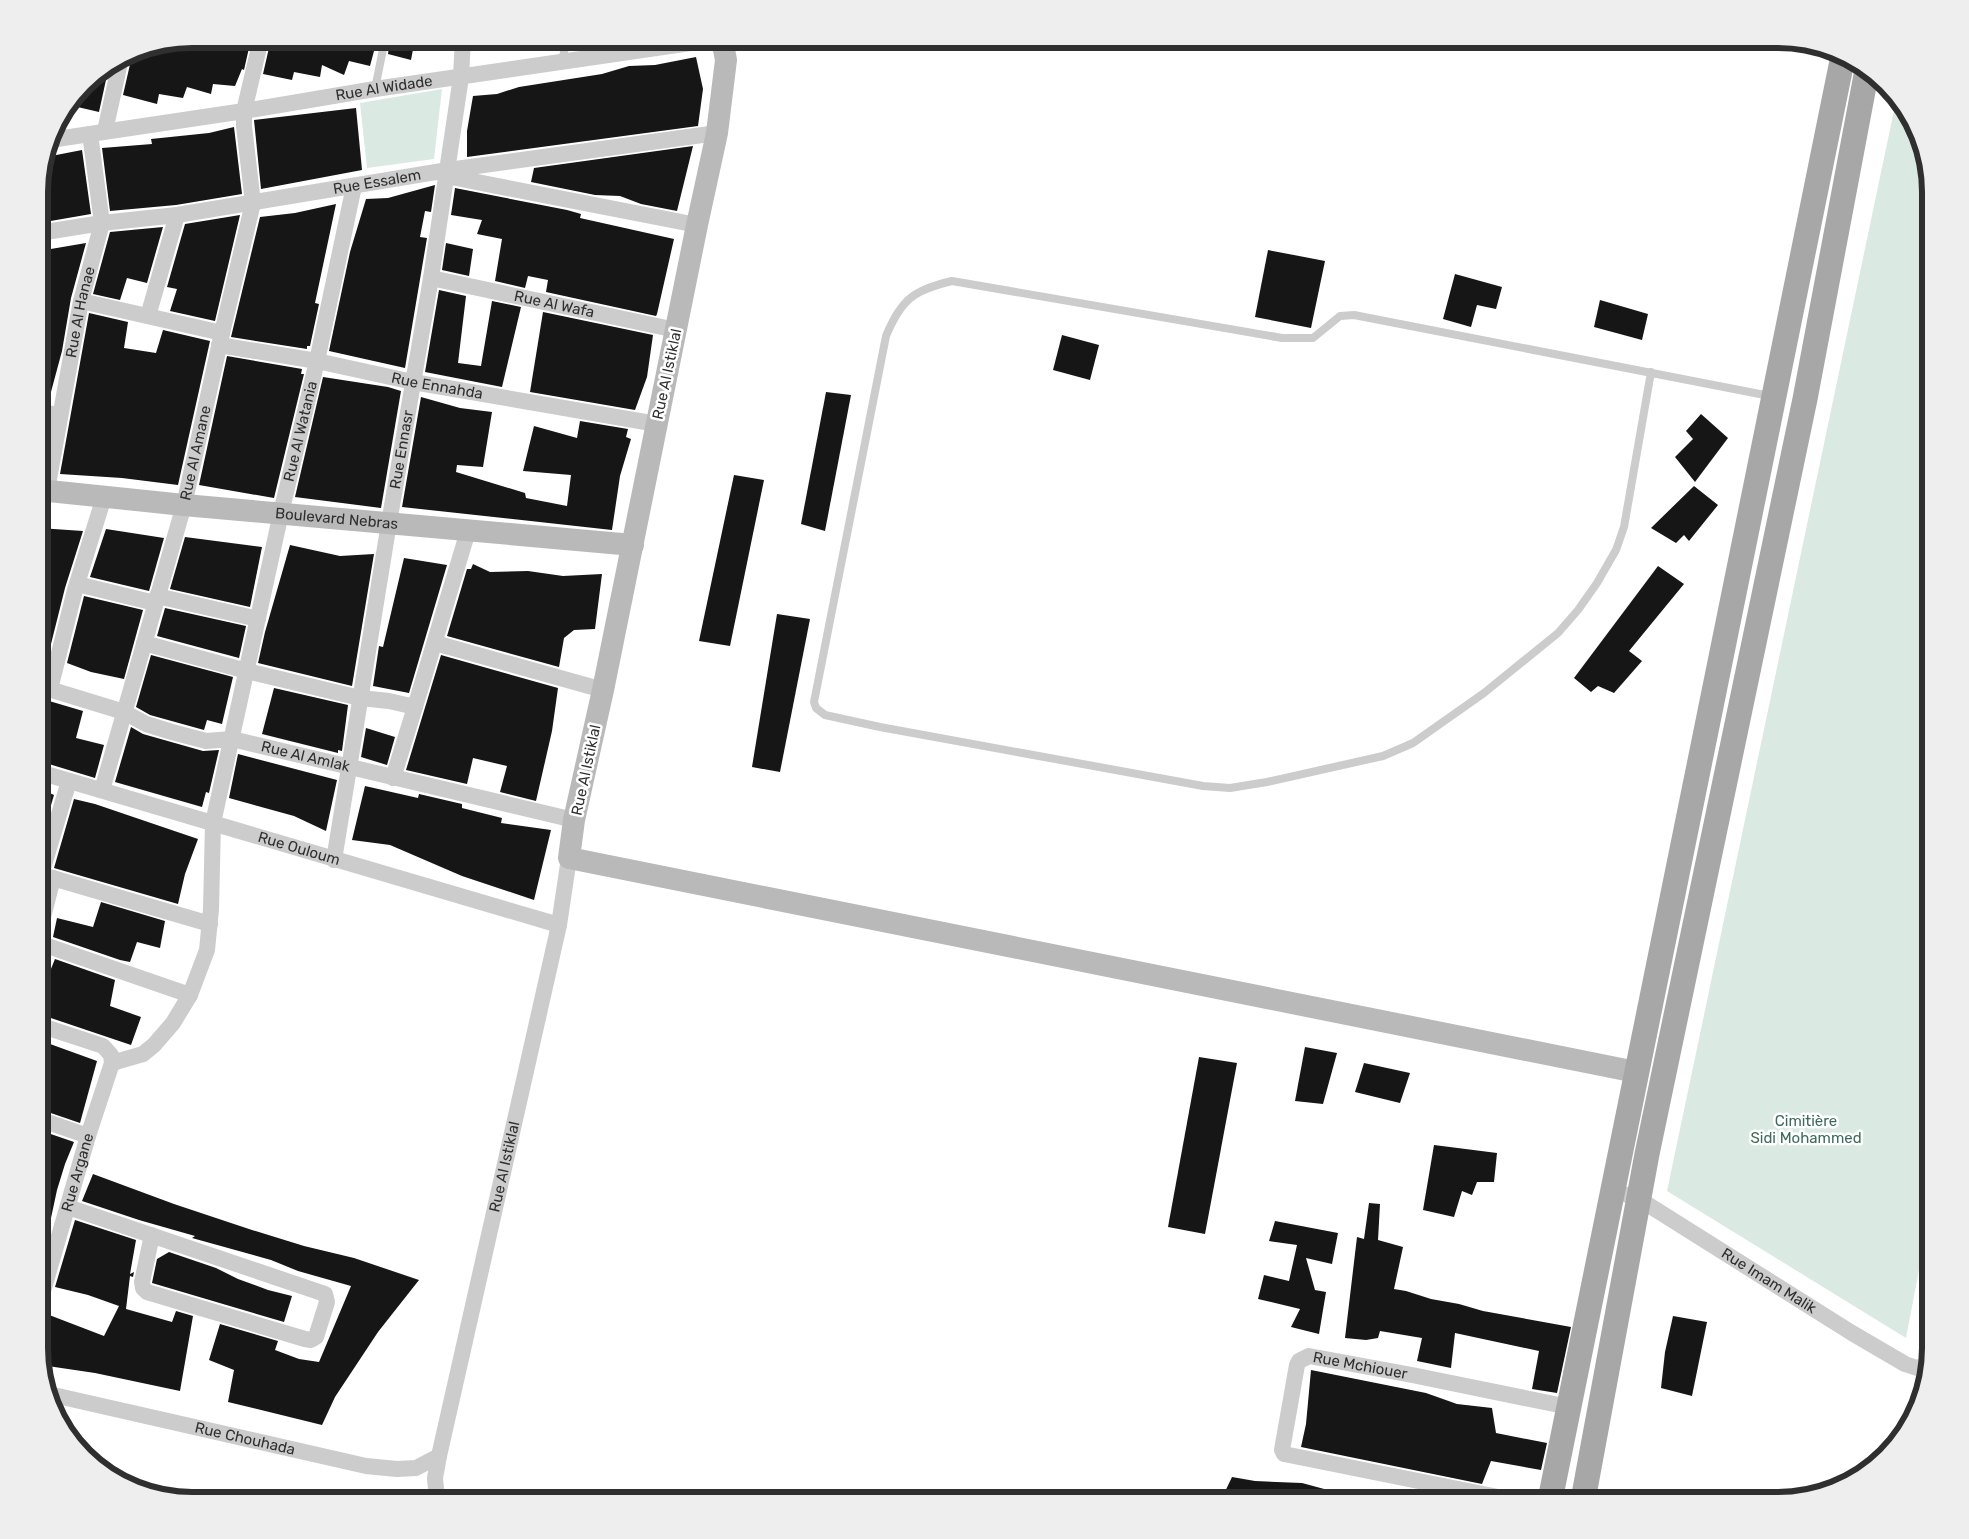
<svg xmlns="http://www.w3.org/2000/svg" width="1969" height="1539" viewBox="0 0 1969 1539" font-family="Rubik,sans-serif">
	<rect width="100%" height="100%" fill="#fff"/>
	<g fill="#dbe9e3">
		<polygon points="442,89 434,159 367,168 360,103"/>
		<polygon points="1896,101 1915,124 1930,192 1930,1212 1906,1338 1667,1191"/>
	</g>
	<g fill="#161616">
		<polygon points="192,39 251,39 244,70 242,69 235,86 213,84 211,94 187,87 183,98 159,94 157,104 123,95 131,60 129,53 134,50"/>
		<polygon points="271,39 379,39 377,51 374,51 370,66 349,61 344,75 322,65 320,77 294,72 292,80 263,74"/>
		<polygon points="390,39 415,39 411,60 388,54"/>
		<polygon points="696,57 703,89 698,126 467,157 467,131 473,96 497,94 519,87 602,74 629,66 655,65"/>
		<polygon points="109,66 99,112 69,105 91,77"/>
		<polygon points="356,108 362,170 261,189 254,120"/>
		<polygon points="234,127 242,194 176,205 110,211 102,148 152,144 151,139 209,133"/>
		<polygon points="693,146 677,211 641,204 620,196 595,195 531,182 534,168"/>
		<polygon points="82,150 91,214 39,223 39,182 46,157"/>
		<polygon points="435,185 431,212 425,211 420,237 427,238 405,368 329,351 350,252 366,199 388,198"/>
		<polygon points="455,188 567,210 581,214 580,218 674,239 657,314 656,316 546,292 548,280 528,276 525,288 495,281 502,239 477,234 482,220 451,215"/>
		<polygon points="336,204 315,303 319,304 310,346 307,346 307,349 231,337 260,217 295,213"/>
		<polygon points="240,215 215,321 170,311 177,289 167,287 185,224"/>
		<polygon points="163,227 147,283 127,278 120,300 93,294 110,232"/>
		<polygon points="86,243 71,298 62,351 48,403 39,402 39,251"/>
		<polygon points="446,243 473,249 469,276 442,270"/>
		<polygon points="1268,250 1325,261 1311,328 1255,317"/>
		<polygon points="1455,274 1502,287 1496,309 1477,305 1471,327 1443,319"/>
		<polygon points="439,290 466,296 458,363 481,366 492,301 521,307 502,387 425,372"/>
		<polygon points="1600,300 1648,314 1642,340 1594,327"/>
		<polygon points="543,312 653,335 647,377 635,410 530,392"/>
		<polygon points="89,313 128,322 124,348 156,353 163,330 210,341 178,485 122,478 60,474"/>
		<polygon points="1062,335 1099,345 1090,380 1053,370"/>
		<polygon points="227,356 302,369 301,374 304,374 274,498 199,485"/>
		<polygon points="323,377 388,387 401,391 381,508 295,497"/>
		<polygon points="826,392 851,395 825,531 801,524"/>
		<polygon points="421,397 460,408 492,412 483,467 457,465 456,472 525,493 526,498 567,506 571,475 523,471 534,426 577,438 580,421 628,429 626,437 631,439 620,476 612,530 402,507"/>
		<polygon points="1701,414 1728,438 1695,482 1675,457 1693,439 1686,431"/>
		<polygon points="734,475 764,480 730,646 699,641"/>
		<polygon points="1694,486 1718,505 1689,541 1684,535 1676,543 1651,528"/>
		<polygon points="39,528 83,531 65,588 48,656 39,652"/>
		<polygon points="106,529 164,538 149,591 90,577"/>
		<polygon points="185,537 262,547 250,607 170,589"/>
		<polygon points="290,545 340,556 374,554 352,686 258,663 265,632"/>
		<polygon points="404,558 447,565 409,693 373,686 379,646 383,647"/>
		<polygon points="473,564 490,572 528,571 563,576 602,574 595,629 574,630 564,638 559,667 447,636 467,569 471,569"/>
		<polygon points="1658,566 1684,584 1629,651 1642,661 1614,693 1598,686 1591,692 1574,678"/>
		<polygon points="84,596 143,610 124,679 91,672 67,663"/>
		<polygon points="165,608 246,626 239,658 157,636"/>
		<polygon points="777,614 810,619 780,772 752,767"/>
		<polygon points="151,655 233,677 222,724 207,720 204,730 150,715 136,707"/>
		<polygon points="441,655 558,688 552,731 536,801 500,792 507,766 473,758 467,784 406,770"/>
		<polygon points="274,688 348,705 342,751 338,750 338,753 262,734"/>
		<polygon points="39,698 83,711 76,738 104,745 95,778 39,761"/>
		<polygon points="131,727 143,734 203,751 219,750 209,793 206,792 202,807 115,782"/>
		<polygon points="366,728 395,737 387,765 361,757"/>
		<polygon points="238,754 337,780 326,831 294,816 229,798"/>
		<polygon points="365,786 418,798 419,794 462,804 462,808 502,818 501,823 551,830 534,900 462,876 390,845 352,840"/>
		<polygon points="39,788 54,795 39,846"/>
		<polygon points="74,799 95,804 198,839 185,874 178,904 54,868"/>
		<polygon points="101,902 165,921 160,948 137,942 130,962 120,960 53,937 57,918 93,927"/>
		<polygon points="55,959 115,980 110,1006 141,1017 131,1045 39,1014 39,984 44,986"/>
		<polygon points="39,1040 97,1061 80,1123 39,1109"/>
		<polygon points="1305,1047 1337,1053 1323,1104 1295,1101"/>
		<polygon points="1199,1057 1237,1063 1205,1234 1168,1227"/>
		<polygon points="1364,1063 1410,1073 1400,1103 1355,1092"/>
		<polygon points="39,1130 74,1142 65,1164 57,1190 45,1246 39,1245"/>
		<polygon points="1434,1145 1497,1153 1494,1182 1477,1182 1472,1195 1462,1191 1454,1217 1423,1210"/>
		<polygon points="93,1174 174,1204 252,1230 304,1246 354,1258 419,1280 378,1332 335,1397 322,1425 228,1402 234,1370 209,1360 220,1324 278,1341 275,1350 299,1359 319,1362 351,1286 298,1271 271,1260 192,1238 195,1236 139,1220 82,1201"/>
		<polygon points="1369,1203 1380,1204 1378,1240 1403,1247 1394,1289 1406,1291 1431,1299 1459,1304 1483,1311 1571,1327 1557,1393 1532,1389 1539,1351 1455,1333 1451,1368 1417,1361 1422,1338 1380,1331 1378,1338 1366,1340 1345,1338 1357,1237 1364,1239"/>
		<polygon points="75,1220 136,1240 130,1274 134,1272 133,1277 130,1276 126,1309 172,1322 176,1311 193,1316 180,1391 95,1373 41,1365 39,1357 39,1315 44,1313 104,1336 119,1306 88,1295 55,1287"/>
		<polygon points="1275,1221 1338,1233 1332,1264 1306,1258 1315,1290 1326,1292 1319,1334 1291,1327 1300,1309 1258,1299 1264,1275 1289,1281 1297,1245 1269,1241"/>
		<polygon points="169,1252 216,1268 238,1279 268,1290 292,1296 284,1322 152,1283 157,1259"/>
		<polygon points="1673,1316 1707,1322 1692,1396 1661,1388 1665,1352"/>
		<polygon points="1311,1370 1426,1393 1457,1404 1492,1408 1496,1433 1547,1443 1541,1470 1491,1461 1482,1484 1301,1447 1306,1424"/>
		<polygon points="1232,1477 1255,1481 1302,1483 1350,1496 1349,1500 1221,1500"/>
	</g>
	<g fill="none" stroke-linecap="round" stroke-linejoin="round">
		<g stroke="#ccc" stroke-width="8">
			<polyline points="562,61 567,39"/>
			<polyline points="375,89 385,39"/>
			<path d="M1651 372 1624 527 1616 550 1597 583 1578 610 1558 633 1484 693 1413 743 1383 756 1267 782 1230 788 1203 786 880 727 825 715 816 708 814 702 886 336C901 300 913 290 952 281L1282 338H1313L1340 316 1354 315 1770 396"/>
		</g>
		<g stroke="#ccc" stroke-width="16">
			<polyline points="105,131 121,58"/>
			<path id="s1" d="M50 140 244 111 375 89 718 39"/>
			<polyline points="446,176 697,225"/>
			<path id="s2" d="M39 233 102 223 177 215 448 170 717 133"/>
			<path id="s3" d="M431 278 676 330"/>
			<polyline points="81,301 222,333"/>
			<polyline points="148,316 177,215"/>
			<path id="s4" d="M219 345 317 361 413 382 657 424"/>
			<polyline points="39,412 60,415"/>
			<path id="s5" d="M47 490 81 301 102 223 90 134"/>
			<polyline points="77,584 155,603"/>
			<polyline points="157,596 258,619"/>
			<polyline points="144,643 247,671 360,698 389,701 415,707 468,531"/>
			<polyline points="435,643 603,690"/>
			<path id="s6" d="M39 686 124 712 146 724 172 732 206 741 232 739 574 820"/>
			<polyline points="50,689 75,590 104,497"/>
			<path id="s7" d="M39 772 559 925"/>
			<polyline points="393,778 415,707"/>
			<path id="s8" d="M102 790 184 505 222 333 253 203 244 126V111L261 39"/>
			<path id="s9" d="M334 860 389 523 431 278 461 77 463 39"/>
			<polyline points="39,874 210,924"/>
			<polyline points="41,875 69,781"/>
			<polyline points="39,933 53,878"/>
			<polyline points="39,943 190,995"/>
			<path id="s10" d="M112 1063 143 1054 154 1045 173 1023 190 995 207 950 211 909 213 823 281 513 317 361 354 186"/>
			<polyline points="39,1119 88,1136"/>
			<path id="s11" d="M1612 1190 1639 1199 1852 1333 1905 1364 1917 1368 1927 1365"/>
			<polyline points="68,1207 325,1294 327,1302 316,1337 311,1340 305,1339 147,1292 143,1288 142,1282 152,1235"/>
			<path id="s12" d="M39 1305 88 1136 112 1063 111 1055 103 1046 39 1025"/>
			<path id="s13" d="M49 1394 366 1466 397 1469 416 1468 439 1456"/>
			<path id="s14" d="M437 1500 435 1478 439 1456 559 925 569 858"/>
			<path id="s15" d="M1513 1500 1284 1454 1282 1450 1297 1365 1299 1361 1309 1356 1412 1375 1569 1407"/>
		</g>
		<g stroke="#b9b9b9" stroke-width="22">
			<polyline points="722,39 726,60 717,133 697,225 603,690 574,820 569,858 1636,1072"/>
			<path id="s16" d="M39 490 184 505 633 545"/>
		</g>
		<g stroke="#a7a7a7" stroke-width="25">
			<polyline points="1550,1500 1843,56"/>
			<polyline points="1583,1500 1647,1154 1805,399 1867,70"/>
		</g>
	</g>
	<g text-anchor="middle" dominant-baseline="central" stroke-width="5" stroke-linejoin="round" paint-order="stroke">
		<g font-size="15" fill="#2f2f2f" stroke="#fff">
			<text stroke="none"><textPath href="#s1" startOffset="338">Rue Al Widade</textPath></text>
			<text stroke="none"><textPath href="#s2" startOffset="342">Rue Essalem</textPath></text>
			<text stroke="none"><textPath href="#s3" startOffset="126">Rue Al Wafa</textPath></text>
			<text stroke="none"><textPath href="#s5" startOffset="181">Rue Al Hanae</textPath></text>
			<text transform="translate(667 374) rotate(-78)">Rue Al Istiklal</text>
			<text stroke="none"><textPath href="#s4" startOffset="222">Rue Ennahda</textPath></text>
			<text stroke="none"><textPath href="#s10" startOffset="685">Rue Al Watania</textPath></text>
			<text stroke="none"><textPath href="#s9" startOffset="416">Rue Ennasr</textPath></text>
			<text stroke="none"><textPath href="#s8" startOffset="350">Rue Al Amane</textPath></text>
			<text stroke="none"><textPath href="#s16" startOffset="299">Boulevard Nebras</textPath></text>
			<text stroke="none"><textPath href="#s6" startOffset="278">Rue Al Amlak</textPath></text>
			<text transform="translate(586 770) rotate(-78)">Rue Al Istiklal</text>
			<text stroke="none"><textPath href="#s7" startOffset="271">Rue Ouloum</textPath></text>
			<text stroke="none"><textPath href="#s14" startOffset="341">Rue Al Istiklal</textPath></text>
			<text stroke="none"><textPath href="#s12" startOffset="138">Rue Argane</textPath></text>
			<text stroke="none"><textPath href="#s11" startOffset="182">Rue Imam Malik</textPath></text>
			<text stroke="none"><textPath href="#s15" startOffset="392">Rue Mchiouer</textPath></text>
			<text stroke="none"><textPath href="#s13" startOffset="201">Rue Chouhada</textPath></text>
		</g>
		<g font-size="15" fill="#3e6a5c" stroke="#fff">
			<text x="1806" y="1121">Cimitière<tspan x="1806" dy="17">Sidi Mohammed</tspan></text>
		</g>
	</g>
	<path d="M0 0H1969V1539H0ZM192 48H1778A144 144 0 0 1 1922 192V1348A144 144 0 0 1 1778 1492H192A144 144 0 0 1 48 1348V192A144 144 0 0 1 192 48Z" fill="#eee" fill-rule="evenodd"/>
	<path fill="none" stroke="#2f2f2f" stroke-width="6" d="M192 48H1778A144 144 0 0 1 1922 192V1348A144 144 0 0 1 1778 1492H192A144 144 0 0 1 48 1348V192A144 144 0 0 1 192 48Z"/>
</svg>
